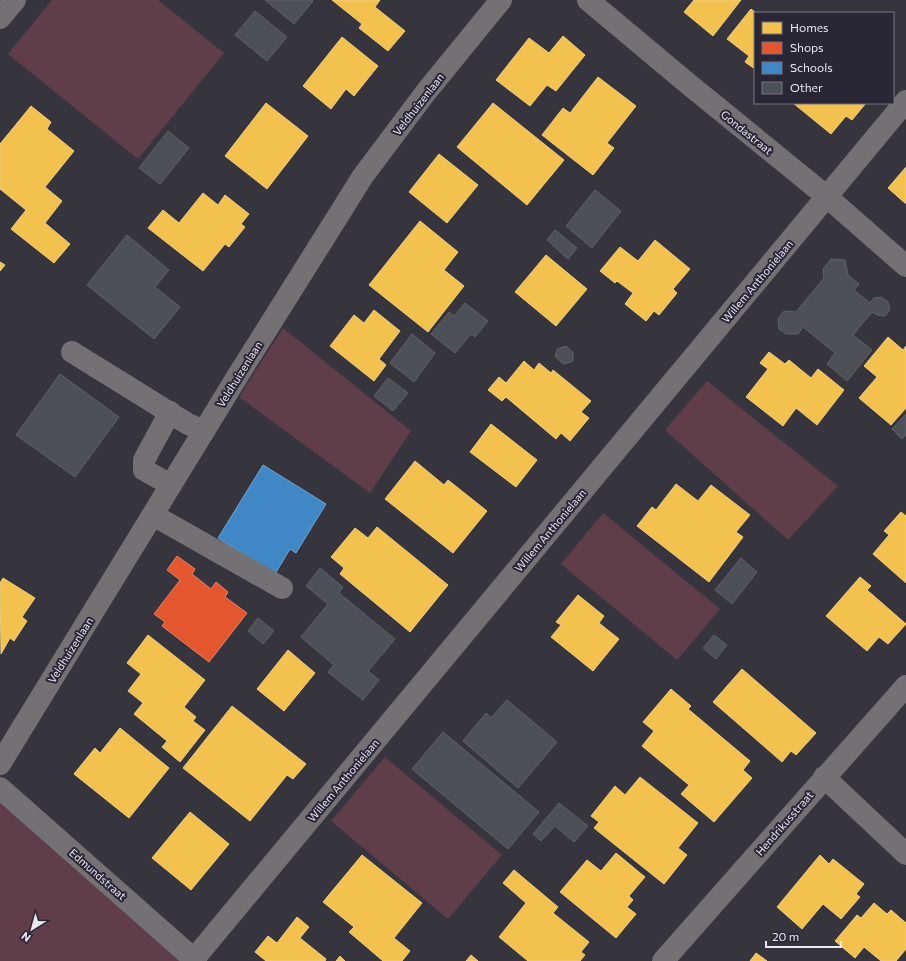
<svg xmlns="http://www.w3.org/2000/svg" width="906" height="961" viewBox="0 0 906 961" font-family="Commissioner,sans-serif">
	<rect width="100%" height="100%" fill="#36343d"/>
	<g fill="#5f3e4a">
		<polygon points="52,0 158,0 224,53 138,159 8,54"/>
		<polygon points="283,328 411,431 370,493 239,397"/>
		<polygon points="707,381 838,486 788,540 665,430"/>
		<polygon points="603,513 720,609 677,660 561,564"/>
		<polygon points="385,757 502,855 448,919 331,821"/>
		<polygon points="0,802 182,961 0,961"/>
	</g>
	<g fill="#f2c14e" stroke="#f0cd80">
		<polygon points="332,0 380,0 375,7 405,31 388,51 359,28 362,24"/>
		<polygon points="694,0 741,0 713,36 684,12"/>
		<polygon points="751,9 756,13 755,69 745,62 749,56 727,39"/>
		<polygon points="563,36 585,55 556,91 547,85 530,106 496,80 529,38 549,53"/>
		<polygon points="342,37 378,66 354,96 346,89 331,109 303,86"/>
		<polygon points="598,77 636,106 607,143 614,148 593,175 542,135 563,108 570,113"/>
		<polygon points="266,103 308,136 267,189 225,156"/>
		<polygon points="493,103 564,160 527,205 457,147"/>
		<polygon points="793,103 866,103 852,120 846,116 831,134"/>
		<polygon points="31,106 51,122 47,129 74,151 45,187 62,201 45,223 70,244 54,263 11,229 26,210 0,189 0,144"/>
		<polygon points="439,154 478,185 447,223 409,192"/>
		<polygon points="906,167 906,204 888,188"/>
		<polygon points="203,193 218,205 225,195 249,214 241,224 245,227 229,247 225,244 203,271 148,228 163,210 179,223"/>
		<polygon points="420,221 458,252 444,270 464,286 428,332 369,285"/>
		<polygon points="655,240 690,269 673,289 677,293 659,315 654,311 646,321 625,304 633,293 617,281 615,283 600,271 620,247 638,261"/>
		<polygon points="546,255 587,289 556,326 515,292"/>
		<polygon points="0,262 5,265 0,271"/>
		<polygon points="374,310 400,331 379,359 386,365 374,381 330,346 354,315 364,323"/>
		<polygon points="888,337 903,350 906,346 906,408 891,425 859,398 877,377 864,366"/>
		<polygon points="769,352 785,364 789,360 811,378 818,369 844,390 817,425 796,408 783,426 746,397 768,369 760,363"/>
		<polygon points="524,361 534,370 539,363 551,373 553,370 591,401 581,412 589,418 570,441 561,433 556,439 506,397 502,401 488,390 499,377 506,383"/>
		<polygon points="491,424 537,460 516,487 470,452"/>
		<polygon points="415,461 444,485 448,480 487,511 453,553 385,499"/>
		<polygon points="676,484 698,501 711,485 750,515 736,532 743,537 709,582 637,526 652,507 656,510"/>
		<polygon points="901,512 906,516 906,583 873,554 889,535 884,531"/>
		<polygon points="377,527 448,585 410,632 340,574 344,568 331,557 355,528 368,538"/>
		<polygon points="860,577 871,586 867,590 906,624 888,644 879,637 867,651 826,616"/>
		<polygon points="3,578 35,598 22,617 27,621 14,641 10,638 1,654 0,583"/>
		<polygon points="578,595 604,616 599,623 619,639 593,671 551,637 561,625 556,622"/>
		<polygon points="148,635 205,680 184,707 196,717 193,721 205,730 180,762 162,747 167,741 134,714 143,703 128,691 141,674 127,663"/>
		<polygon points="288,650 315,673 284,711 257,689"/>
		<polygon points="742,669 816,733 796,755 791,751 782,762 713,702"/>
		<polygon points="671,689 691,706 688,709 750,761 743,770 752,778 714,822 681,794 689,785 642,746 654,731 643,722"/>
		<polygon points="232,706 306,764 293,779 287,775 250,821 183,768"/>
		<polygon points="120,728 169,768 129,818 74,774 95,748 100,753"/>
		<polygon points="640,777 698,823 678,848 687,855 664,884 594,828 599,822 591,816 615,786 625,795"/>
		<polygon points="190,812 229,844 191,890 152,858"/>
		<polygon points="616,853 645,877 629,896 633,900 627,907 636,914 616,938 560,892 587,860 601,871"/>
		<polygon points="362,855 422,903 394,938 410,951 402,961 383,961 349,932 354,927 323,902"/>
		<polygon points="820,855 829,864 833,859 864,884 856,894 860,897 841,919 823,904 802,929 777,907"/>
		<polygon points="514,870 558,907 553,913 589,942 581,952 585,955 580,961 528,961 499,937 526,903 503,883"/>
		<polygon points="874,903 887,914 891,910 906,923 906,949 896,961 881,961 864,947 855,958 835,941 857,915 861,918"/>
		<polygon points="297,917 309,927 300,938 326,959 325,961 266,961 255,952 268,936 277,943"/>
		<polygon points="756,953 767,961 750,961"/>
		<polygon points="471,955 478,961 466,961"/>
		<polygon points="340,956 345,961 336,961"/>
	</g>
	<polygon fill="#e4572e" stroke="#e68269" points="177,556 195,569 192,574 211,589 216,582 228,592 225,597 247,613 209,662 162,626 165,622 154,614 180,580 167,570"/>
	<polygon fill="#3f88c5" stroke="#72a5d3" points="263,465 326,504 296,553 290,549 275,574 218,538"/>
	<g fill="#4e5057" stroke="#606168">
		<polygon points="265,0 312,0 313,1 294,24"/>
		<polygon points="255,11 287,37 267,61 235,35"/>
		<polygon points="168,131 189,148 160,184 139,168"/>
		<polygon points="595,190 621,211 592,248 566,226"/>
		<polygon points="555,230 577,248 568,259 547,240"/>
		<polygon points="127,235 169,270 155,287 180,307 154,339 87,285"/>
		<polygon points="831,259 845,260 848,275 859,284 854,290 870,303 874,298 881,297 888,302 890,309 885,316 877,315 872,312 853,335 872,350 847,381 827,364 835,353 803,327 798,334 786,334 779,329 778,319 784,311 796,312 824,278 823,269"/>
		<polygon points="465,303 488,321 475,337 471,334 455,353 431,334 449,312 454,316"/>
		<polygon points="412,334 435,353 414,382 390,363"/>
		<polygon points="566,346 573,352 573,361 564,364 555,357 557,349"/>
		<polygon points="60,374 119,417 75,477 16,435"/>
		<polygon points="388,378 408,393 393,411 374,396"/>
		<polygon points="906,414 906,435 902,439 892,429"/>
		<polygon points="741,558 757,572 732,604 715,590"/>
		<polygon points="320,568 343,587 339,593 395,639 368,671 379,680 363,700 328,672 334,665 301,637 328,604 306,586"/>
		<polygon points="258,618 274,631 263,644 248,631"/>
		<polygon points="714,635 727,645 716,659 703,648"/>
		<polygon points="507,700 557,742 518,788 463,741 486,713 491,718"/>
		<polygon points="443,732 539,812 508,849 412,769"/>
		<polygon points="559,803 588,826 574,842 555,826 541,841 533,834"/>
	</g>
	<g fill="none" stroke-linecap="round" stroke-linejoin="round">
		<g stroke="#747175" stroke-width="22">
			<polyline points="588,0 686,82 826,196 906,266"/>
			<polyline points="0,18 15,0"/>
			<polyline points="72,352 188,424 204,431"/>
			<polyline points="170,412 144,460 144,470 171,485"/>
			<polyline points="153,515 282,588"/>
			<polyline points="0,764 237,377 363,176 426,92 501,0"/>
			<polyline points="824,777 906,854"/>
			<polyline points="0,788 196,961"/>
			<polyline points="194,959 906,101"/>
			<polyline points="663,961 906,686"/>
		</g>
	</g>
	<g text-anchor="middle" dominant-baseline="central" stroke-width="4" stroke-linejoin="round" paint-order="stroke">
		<g font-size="11" fill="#eae8f3" stroke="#292636">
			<text transform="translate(418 104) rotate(-52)">Veldhuizenlaan</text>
			<text transform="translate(747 132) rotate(39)">Gondastraat</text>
			<text transform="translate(757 281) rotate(-50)">Willem Anthonielaan</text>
			<text transform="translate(239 374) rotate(-58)">Veldhuizenlaan</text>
			<text transform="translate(550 530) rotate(-50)">Willem Anthonielaan</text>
			<text transform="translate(70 650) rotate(-58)">Veldhuizenlaan</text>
			<text transform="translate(343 780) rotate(-50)">Willem Anthonielaan</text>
			<text transform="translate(784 823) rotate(-49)">Hendrikusstraat</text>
			<text transform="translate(98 874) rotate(41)">Edmundstraat</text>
		</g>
	</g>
	<rect x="754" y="12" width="140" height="92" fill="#292636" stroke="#767482"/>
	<rect x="762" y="22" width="20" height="12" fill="#f2c14e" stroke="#767482"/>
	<text x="790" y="32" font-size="12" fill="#eae8f3">Homes</text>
	<rect x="762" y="42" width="20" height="12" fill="#e4572e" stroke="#767482"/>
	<text x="790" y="52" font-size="12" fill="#eae8f3">Shops</text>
	<rect x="762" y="62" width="20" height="12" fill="#3f88c5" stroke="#767482"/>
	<text x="790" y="72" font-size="12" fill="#eae8f3">Schools</text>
	<rect x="762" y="82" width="20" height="12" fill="#4e5057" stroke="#767482"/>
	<text x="790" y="92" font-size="12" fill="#eae8f3">Other</text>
	<g transform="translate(32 929) rotate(217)" stroke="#292636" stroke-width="3" paint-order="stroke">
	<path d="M0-3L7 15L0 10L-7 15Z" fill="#eae8f3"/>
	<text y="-6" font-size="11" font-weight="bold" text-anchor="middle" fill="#eae8f3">N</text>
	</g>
	<path d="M766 941v6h75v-6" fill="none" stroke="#eae8f3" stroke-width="2"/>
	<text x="772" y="941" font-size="12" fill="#eae8f3" stroke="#292636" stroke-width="3" paint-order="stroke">20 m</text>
</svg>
